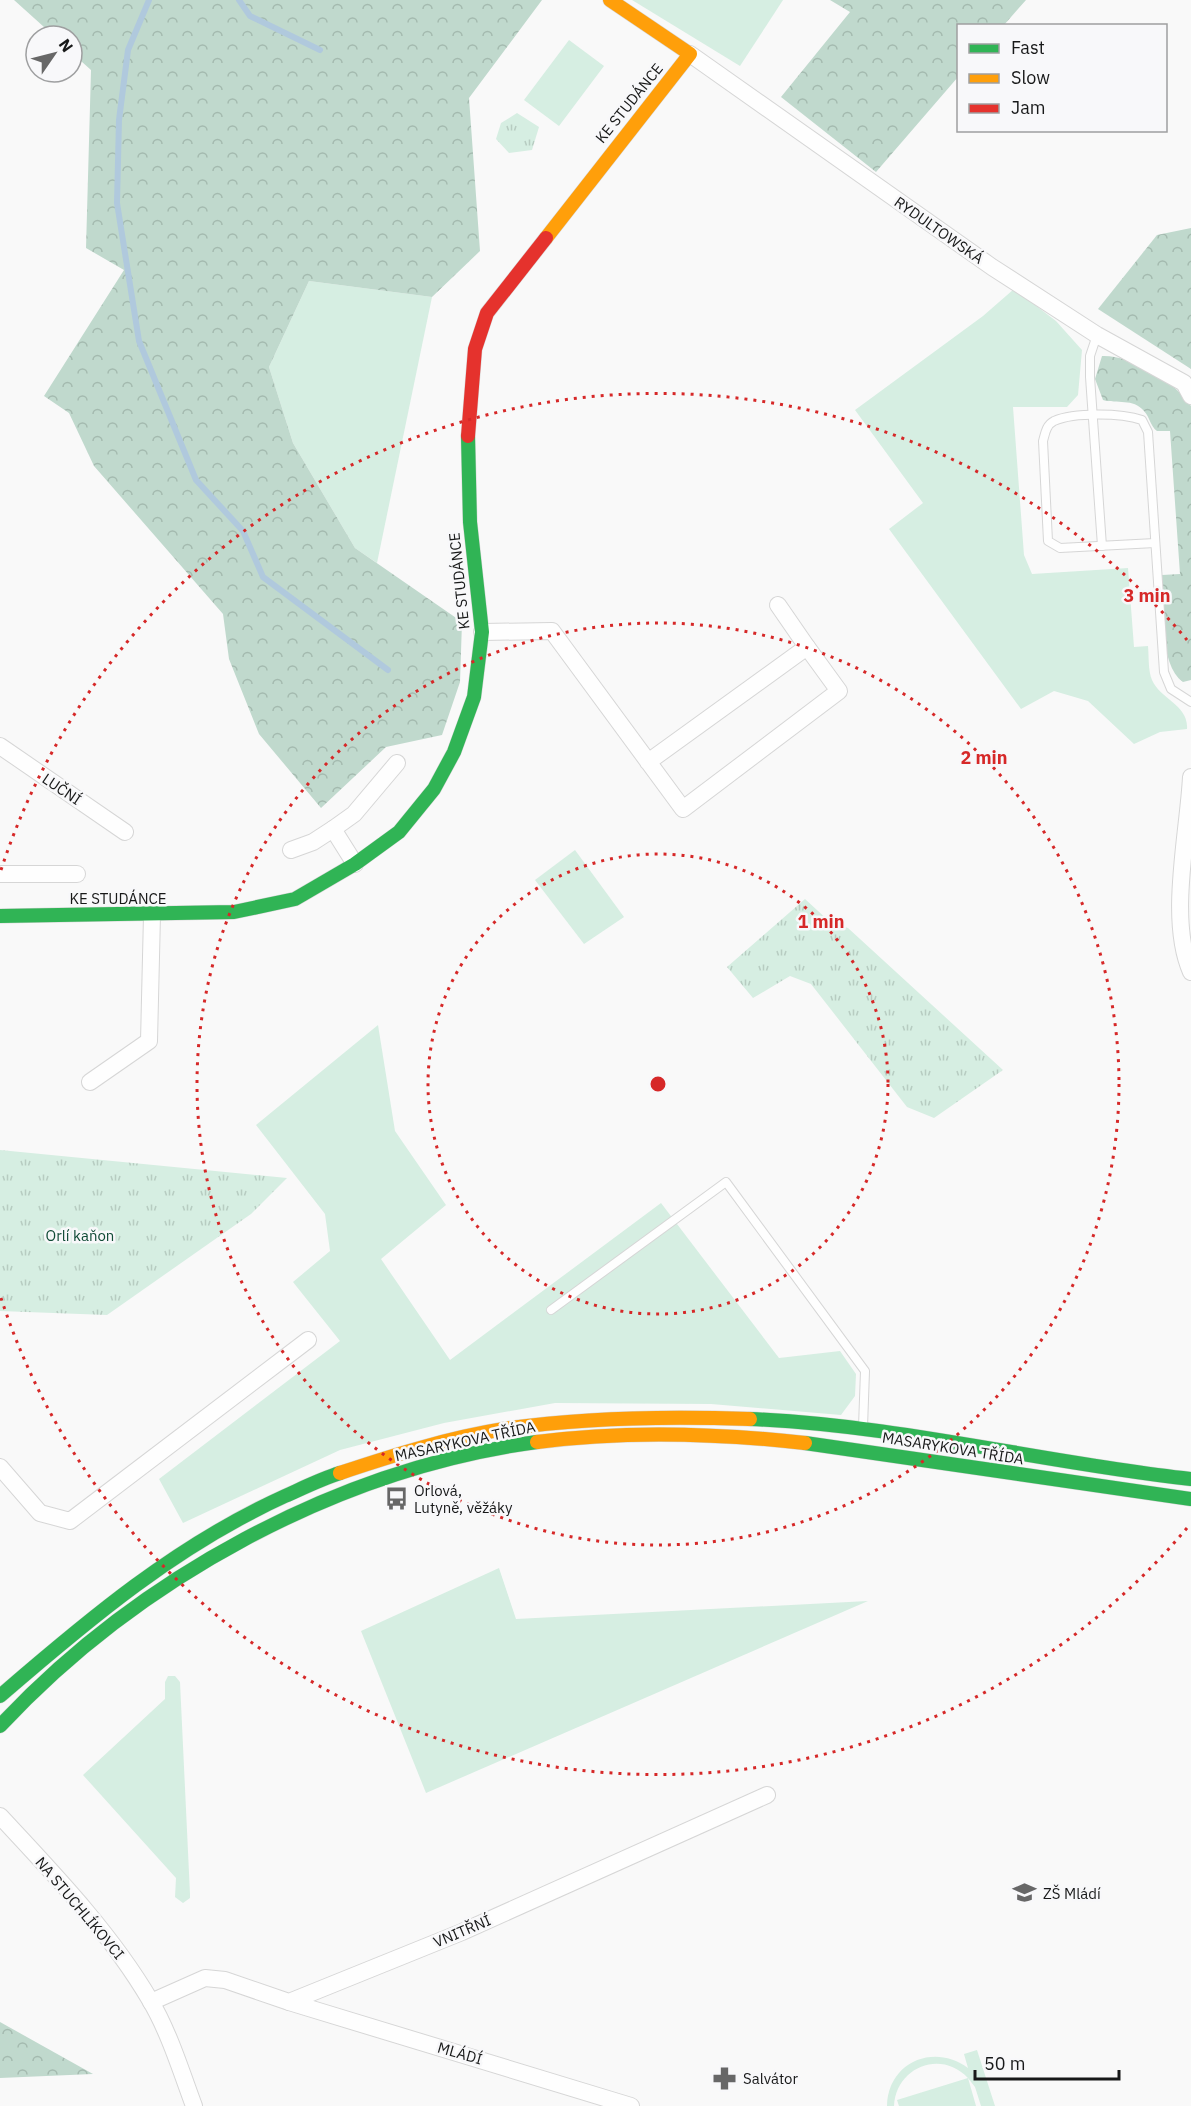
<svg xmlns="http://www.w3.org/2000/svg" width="1191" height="2106" viewBox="0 0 1191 2106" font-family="'IBM Plex Sans',sans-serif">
	<defs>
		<pattern id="forest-crowns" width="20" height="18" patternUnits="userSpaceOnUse" patternTransform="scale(1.5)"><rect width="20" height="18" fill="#c0d9cd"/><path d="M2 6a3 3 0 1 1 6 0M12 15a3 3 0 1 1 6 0" fill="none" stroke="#a4baaf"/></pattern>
		<pattern id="park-tufts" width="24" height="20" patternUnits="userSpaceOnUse" patternTransform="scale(1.5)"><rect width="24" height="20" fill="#d6eee2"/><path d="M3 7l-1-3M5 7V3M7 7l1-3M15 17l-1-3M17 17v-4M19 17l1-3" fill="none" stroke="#b7ccc1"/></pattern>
	</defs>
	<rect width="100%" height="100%" fill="#f9f9f9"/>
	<g fill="#d6eee2">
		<polygon points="632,0 783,0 740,66"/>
		<polygon points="569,40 604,66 559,126 524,100"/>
		<polygon points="309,281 432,297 377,563 355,548 293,443 269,367"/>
		<path d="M1014 289 1056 321 1082 350 1078 395 1067 407H1013L1024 555 1032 574 1128 568 1134 647 1148 646C1149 656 1148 671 1152 680 1160 699 1189 705 1187 729L1160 732 1134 744 1088 701 1054 691 1021 709 889 529 923 503 855 410 983 316Z"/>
		<polygon points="575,850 624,917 584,944 535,880"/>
		<polygon points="378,1025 395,1131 446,1205 381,1259 450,1360 661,1203 779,1358 840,1351 856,1374 855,1396 841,1415 711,1404 555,1403 444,1423 340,1450 183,1523 159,1479 340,1341 293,1282 330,1251 325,1214 256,1125"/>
		<polygon points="499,1568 516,1619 868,1601 426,1793 361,1631"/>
		<polygon points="168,1676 175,1676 180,1682 190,1894 190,1898 183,1903 175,1897 176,1878 83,1775 165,1699 165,1682"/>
		<path d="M977 2050 995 2106H981L975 2087 968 2078 976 2106H899L897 2100 968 2078C941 2049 896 2067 894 2106H887C888 2062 934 2043 968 2068L964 2054Z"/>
	</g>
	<g fill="url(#forest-crowns)">
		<polygon points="14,0 542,0 469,98 480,251 432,297 309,281 269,367 293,443 355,548 462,622 460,682 442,735 386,747 321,808 259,734 229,659 223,614 94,466 69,413 44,396 124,270 86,248 91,70 72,53 72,36 54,36"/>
		<polygon points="830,0 1026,0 1004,25 958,26 958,77 876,172 781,97 850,12"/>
		<polygon points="1191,228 1191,369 1098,309 1157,235"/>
		<path d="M1102 356C1133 355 1174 381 1191 406V680L1183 682C1158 664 1164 604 1162 575L1180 574 1170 431H1157C1150 426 1150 417 1144 411 1133 398 1117 404 1103 400L1095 379Z"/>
		<polygon points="0,2022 93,2074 0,2078"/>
	</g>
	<g fill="url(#park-tufts)">
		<polygon points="517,113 539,127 532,150 509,153 496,139 501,123"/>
		<polygon points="805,899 830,922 848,928 1003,1070 934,1118 907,1107 811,984 790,976 753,998 727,967"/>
		<polygon points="0,1150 287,1178 251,1214 107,1315 0,1311"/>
	</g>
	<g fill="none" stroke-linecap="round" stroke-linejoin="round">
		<g stroke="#b0c9dd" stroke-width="6">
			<polyline points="149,0 128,50 119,120 117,203 139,341 196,480 243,531 263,577 388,670"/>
			<polyline points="239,0 250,16 320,50"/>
		</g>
		<defs>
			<g id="lane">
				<polyline points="1097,335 1090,356 1090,377 1102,546"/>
				<path d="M1155 543 1060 548 1048 541 1043 441C1045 434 1046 425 1054 421 1074 412 1122 413 1142 420L1148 432 1164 672 1171 689 1191 702"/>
				<polyline points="551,1310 726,1182 865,1371 863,1427"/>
			</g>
			<g id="street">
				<polyline points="690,54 992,267 1097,335 1184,383 1191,396"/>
				<polyline points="778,605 807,647"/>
				<polyline points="482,632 552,631 683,809 839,691 807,647 648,762"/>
				<polyline points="0,746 125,832"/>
				<path d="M1191 777C1188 835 1168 920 1191 972"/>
				<polyline points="291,850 313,842 333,829"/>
				<polyline points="355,864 333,829 354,814 397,763"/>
				<polyline points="0,874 77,874"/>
				<polyline points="90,1082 149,1041 152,915"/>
				<polyline points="0,1467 40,1513 70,1521 308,1340"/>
				<path d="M0 1816C54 1874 110 1932 150 2000 169 2032 181 2071 194 2106"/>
				<polyline points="151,2002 205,1978 225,1980 289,2002 462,1932 767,1795"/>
				<polyline points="289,2002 631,2106"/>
			</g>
			<g id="fast">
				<polyline points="0,916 234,912 295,899 355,864 399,832 434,789 454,752 474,697 482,632 470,522 468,436"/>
				<path d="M750 1419C899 1425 1044 1463 1191 1479"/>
				<polyline points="805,1443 1191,1499"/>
				<path d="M0 1696C89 1619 177 1545 285 1496 303 1488 321 1479 340 1473"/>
				<path d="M0 1726C137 1579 337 1469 537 1442"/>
			</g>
			<g id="slow">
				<polyline points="546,238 690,54 610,0"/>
				<path d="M537 1442C627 1430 715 1433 805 1443"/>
				<path d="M340 1473C394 1455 448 1438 504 1429 586 1417 668 1416 750 1419"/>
			</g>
			<polyline id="jam" points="468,436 475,349 487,313 546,238"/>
		</defs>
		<use href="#lane" stroke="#d6d6d6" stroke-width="10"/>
		<use href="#street" stroke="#d6d6d6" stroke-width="18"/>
		<use href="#fast" stroke="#d6d6d6" stroke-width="15"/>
		<use href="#slow" stroke="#d6d6d6" stroke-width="15"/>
		<use href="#jam" stroke="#d6d6d6" stroke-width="15"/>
		<use href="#lane" stroke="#fefefe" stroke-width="8"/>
		<use href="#street" stroke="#fefefe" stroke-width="16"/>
		<use href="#fast" stroke="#30b455" stroke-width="14"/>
		<use href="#slow" stroke="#ff9f0a" stroke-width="14"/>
		<use href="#jam" stroke="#e5322d" stroke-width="14"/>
	</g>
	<g fill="none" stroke="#d62828" stroke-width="3" stroke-dasharray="3 6">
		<circle cx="658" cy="1084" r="230"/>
		<circle cx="658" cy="1084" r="461"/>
		<path d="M1187 1528A691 691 0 0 1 1 1298M1 870A691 691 0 0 1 1187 640"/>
	</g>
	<defs>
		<symbol id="bus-bare" viewBox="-9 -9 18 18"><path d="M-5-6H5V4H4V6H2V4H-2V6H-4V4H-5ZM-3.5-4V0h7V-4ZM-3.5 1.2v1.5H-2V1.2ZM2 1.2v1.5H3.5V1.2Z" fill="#676767" stroke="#f8f8fa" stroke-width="2.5" paint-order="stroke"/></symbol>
		<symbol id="school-bare" viewBox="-9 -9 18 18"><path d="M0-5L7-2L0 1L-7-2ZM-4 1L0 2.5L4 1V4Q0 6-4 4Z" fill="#676767" stroke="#f8f8fa" stroke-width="2.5" paint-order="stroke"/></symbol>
		<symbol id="pharmacy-bare" viewBox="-9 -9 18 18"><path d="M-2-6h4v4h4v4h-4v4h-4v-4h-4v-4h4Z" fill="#676767" stroke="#f8f8fa" stroke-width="2.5" paint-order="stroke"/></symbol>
	</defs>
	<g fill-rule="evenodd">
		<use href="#bus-bare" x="380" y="1482" width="33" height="33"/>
		<use href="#school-bare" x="1008" y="1876" width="33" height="33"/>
		<use href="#pharmacy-bare" x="708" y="2062" width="33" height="33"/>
	</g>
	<g text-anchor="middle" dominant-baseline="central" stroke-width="5" stroke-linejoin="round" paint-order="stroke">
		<g font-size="15" fill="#181919" stroke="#f8f8fa">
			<text transform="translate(629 103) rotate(-51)">KE STUDÁNCE</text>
			<text transform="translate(939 230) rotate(35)">RYDULTOWSKÁ</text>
			<text transform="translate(459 581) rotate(-96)">KE STUDÁNCE</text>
			<text transform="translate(62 789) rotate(34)">LUČNÍ</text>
			<text x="118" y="898">KE STUDÁNCE</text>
			<text transform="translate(465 1441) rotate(-12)">MASARYKOVA TŘÍDA</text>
			<text transform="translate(953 1448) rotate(9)">MASARYKOVA TŘÍDA</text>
			<text transform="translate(80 1908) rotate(50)">NA STUCHLÍKOVCI</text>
			<text transform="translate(462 1931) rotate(-23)">VNITŘNÍ</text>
			<text transform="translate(460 2053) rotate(16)">MLÁDÍ</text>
		</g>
		<g font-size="15" fill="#0f4a35" stroke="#f8f8fa">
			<text x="80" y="1235">Orlí kaňon</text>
		</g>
		<g font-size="15" fill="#181919" stroke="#f8f8fa" text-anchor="start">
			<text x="414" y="1490">Orlová,<tspan x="414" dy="17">Lutyně, věžáky</tspan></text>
			<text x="1043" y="1893">ZŠ Mládí</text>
			<text x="743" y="2078">Salvátor</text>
		</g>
	</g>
	<circle cx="658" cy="1084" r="9" fill="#d62828" stroke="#f8f8fa" stroke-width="3"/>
	<g font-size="18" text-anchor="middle" font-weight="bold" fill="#d62828" stroke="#f8f8fa" stroke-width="5" stroke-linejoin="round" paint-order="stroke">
		<text x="1147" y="602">3 min</text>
		<text x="984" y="764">2 min</text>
		<text x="821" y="928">1 min</text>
	</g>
	<rect x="957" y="24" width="210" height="108" fill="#f8f8fa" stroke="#9e9fa0" stroke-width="1.5"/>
	<rect x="969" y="44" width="30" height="9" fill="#30b455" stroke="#9e9fa0" stroke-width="1.5"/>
	<text x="1011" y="54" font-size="18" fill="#181919">Fast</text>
	<rect x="969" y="74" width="30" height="9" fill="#ff9f0a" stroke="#9e9fa0" stroke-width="1.5"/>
	<text x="1011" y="84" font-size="18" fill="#181919">Slow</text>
	<rect x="969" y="104" width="30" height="9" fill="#e5322d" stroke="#9e9fa0" stroke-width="1.5"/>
	<text x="1011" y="114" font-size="18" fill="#181919">Jam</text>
	<g transform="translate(54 54) rotate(55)"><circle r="28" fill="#f8f8fa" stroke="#9e9fa0" stroke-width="1.5"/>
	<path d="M0-4.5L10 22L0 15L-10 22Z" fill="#676767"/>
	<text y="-9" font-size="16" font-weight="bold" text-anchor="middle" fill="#181919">N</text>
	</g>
	<path d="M975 2070v9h144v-9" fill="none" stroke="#181919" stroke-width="3"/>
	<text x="984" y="2070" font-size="18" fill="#181919" stroke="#f8f8fa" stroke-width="4.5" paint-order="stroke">50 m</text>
</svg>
